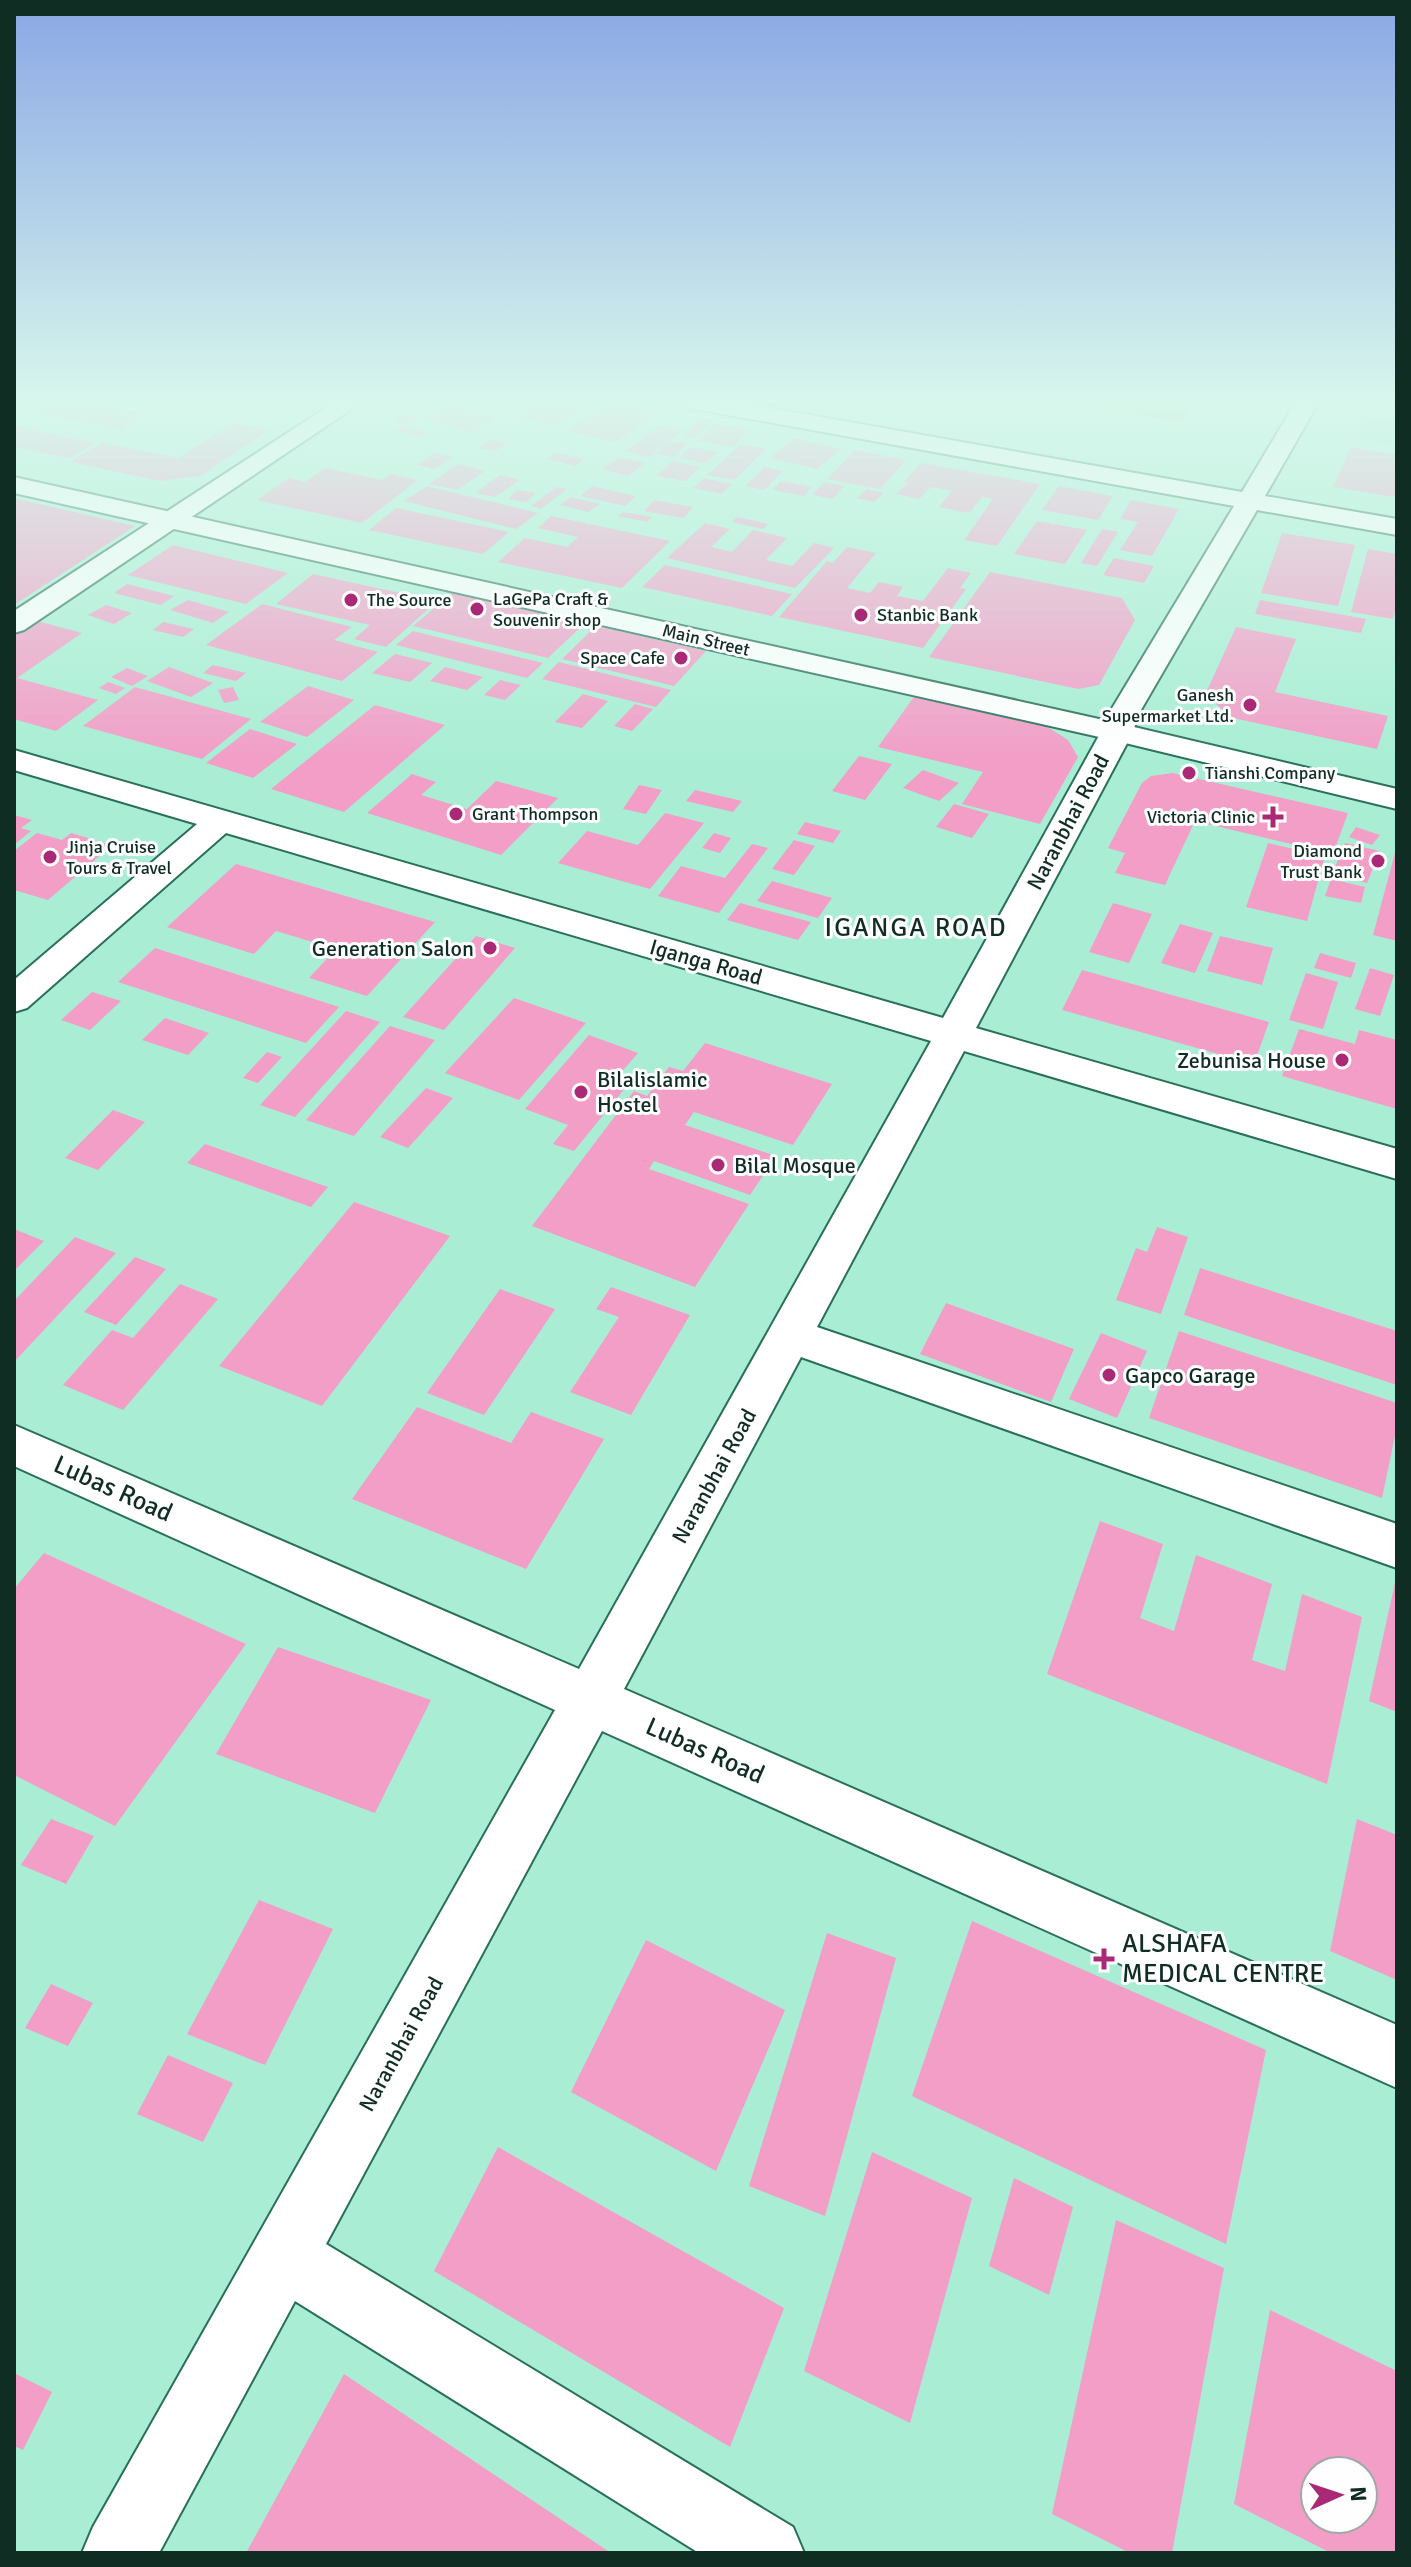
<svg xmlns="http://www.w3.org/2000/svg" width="1411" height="2567" viewBox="0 0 1411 2567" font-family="Signika,sans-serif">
	<rect width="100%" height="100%" fill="#a9eed4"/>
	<polygon fill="#96e5c8" points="1373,400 1397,400 1397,446 1357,439"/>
	<polygon fill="#d6a58c" points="1050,400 1194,400 1181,422"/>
	<g fill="#f29ec7" fill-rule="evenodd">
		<polygon points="40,400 67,400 144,415 121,429 23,411"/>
		<polygon points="128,400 156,400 142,409 121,405"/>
		<polygon points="306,400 323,400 327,401 311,413 293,410"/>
		<polygon points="377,400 450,400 425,414"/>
		<polygon points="464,400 521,400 498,414 459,404"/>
		<polygon points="543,400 596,400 559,426 519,417"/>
		<polygon points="609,402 656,413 616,442 568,431"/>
		<polygon points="447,405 495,418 472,432 423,419"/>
		<polygon points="406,412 422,417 407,425 391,421"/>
		<polygon points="700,421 710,423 693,438 682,436"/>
		<polygon points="233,423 269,430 200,476 160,481 70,462 101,443 179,458"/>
		<polygon points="715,424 749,430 733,447 698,441"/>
		<polygon points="14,426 95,443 70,458 14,447"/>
		<polygon points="402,426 428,433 421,437 394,430"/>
		<polygon points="660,426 682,431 649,457 625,451"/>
		<polygon points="794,438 841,449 817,469 770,458"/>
		<polygon points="490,439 507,444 495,451 478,448"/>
		<polygon points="670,440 687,444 674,457 656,454"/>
		<polygon points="741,444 766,449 734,480 707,475"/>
		<polygon points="690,447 718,452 706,463 679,458"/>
		<polygon points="1351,447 1397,455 1397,489 1394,497 1333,487"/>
		<polygon points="855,450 906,460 880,489 827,479"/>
		<polygon points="435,453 453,457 435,469 417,465"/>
		<polygon points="556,453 584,459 575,466 548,459"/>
		<polygon points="620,457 645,463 628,476 602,469"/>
		<polygon points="672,461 700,467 685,481 657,476"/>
		<polygon points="921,463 1040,484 997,546 964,540 993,499 982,497 969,513 939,507 952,491 931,487 919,499 896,494 908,483 904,482"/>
		<polygon points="458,464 485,471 457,490 429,484"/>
		<polygon points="765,467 783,471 764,490 745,486"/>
		<polygon points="325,468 382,480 390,474 418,480 362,523 257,500 289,478 305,482"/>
		<polygon points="500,475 520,480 495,497 475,493"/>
		<polygon points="704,478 732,484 722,494 693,488"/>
		<polygon points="781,481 812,487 804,496 772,490"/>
		<polygon points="824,482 844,486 833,499 812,495"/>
		<polygon points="427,486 538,513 516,529 404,501"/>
		<polygon points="592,486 636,496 625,506 580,496"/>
		<polygon points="1059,486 1113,496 1098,520 1042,510"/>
		<polygon points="557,487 567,489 541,509 531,506"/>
		<polygon points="867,489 884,493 874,502 857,498"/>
		<polygon points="517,490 536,493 527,502 508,499"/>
		<polygon points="571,497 600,504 588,512 560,505"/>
		<polygon points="14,498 135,526 14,605"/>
		<polygon points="654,500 693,507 684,518 644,511"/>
		<polygon points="1131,500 1179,509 1152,556 1120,550 1138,522 1120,519"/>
		<polygon points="396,508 509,532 483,554 369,530"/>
		<polygon points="623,512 652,517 647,522 618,516"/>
		<polygon points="551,516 670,541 622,588 498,562 525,538 567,547 578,537 538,528"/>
		<polygon points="737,517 768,524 763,529 732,522"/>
		<polygon points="1037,521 1087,530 1065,564 1014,554"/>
		<polygon points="705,523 730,529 711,547 732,552 753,530 787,538 766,560 792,566 814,543 834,548 795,588 667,558"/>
		<polygon points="1102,529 1118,532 1097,566 1081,563"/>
		<polygon points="1282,533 1355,545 1338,606 1261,593"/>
		<polygon points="173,545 288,573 246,604 128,575"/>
		<polygon points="847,547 876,553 847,588 870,593 879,582 903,587 897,596 923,601 948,568 971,573 960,588 966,589 923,648 779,617 827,561 833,563"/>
		<polygon points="1368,549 1397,554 1397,603 1393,619 1351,612"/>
		<polygon points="1114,558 1154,566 1144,583 1103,575"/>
		<polygon points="665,565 792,594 772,616 642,587"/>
		<polygon points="990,572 1122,598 1135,620 1099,685 1078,689 929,657"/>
		<polygon points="313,574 437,601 386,647 354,639 370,625 276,604"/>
		<polygon points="127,584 174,596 161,605 114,593"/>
		<polygon points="453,592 585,623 548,658 413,626"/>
		<polygon points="188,600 229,612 213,623 170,610"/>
		<polygon points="1260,600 1366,619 1361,633 1255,614"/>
		<polygon points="262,604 352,627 334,640 378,652 342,681 206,645"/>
		<polygon points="106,605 132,613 114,624 88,615"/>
		<polygon points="37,621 82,633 17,678 98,700 56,731 14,719 14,636"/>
		<polygon points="163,622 194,629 183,637 153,630"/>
		<polygon points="596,626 706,651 674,686 562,659"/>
		<polygon points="1236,627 1296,639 1275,692 1388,716 1377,749 1233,718 1205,695"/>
		<polygon points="413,631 543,663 527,678 396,645"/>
		<polygon points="395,654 432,663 410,682 372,673"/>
		<polygon points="559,662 671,690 656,707 542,679"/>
		<polygon points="213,665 246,673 236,681 203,673"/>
		<polygon points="169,667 213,683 191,697 147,681"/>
		<polygon points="445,667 483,677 467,690 430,681"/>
		<polygon points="127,668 148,676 132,686 111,677"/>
		<polygon points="500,680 521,685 505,700 484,695"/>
		<polygon points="108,682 125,688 116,694 99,688"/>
		<polygon points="308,686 354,700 307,737 260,722"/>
		<polygon points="135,687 251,719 202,759 83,726"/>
		<polygon points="233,687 239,700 224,703 218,690"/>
		<polygon points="583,694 608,701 582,728 555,722"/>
		<polygon points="916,694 1043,724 1068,740 1078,757 1040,824 962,804 983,772 878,747"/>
		<polygon points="635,704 653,709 632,731 614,726"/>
		<polygon points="375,705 445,725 344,812 271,789"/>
		<polygon points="250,729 297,744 253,778 206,763"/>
		<polygon points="859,756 892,764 865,800 832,791"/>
		<polygon points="923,770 959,783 939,801 903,788"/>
		<polygon points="1173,773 1348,813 1333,854 1195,821 1165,885 1115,873 1125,853 1108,848 1142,783 1151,776"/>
		<polygon points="412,774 436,782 421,795 467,809 496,781 558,798 501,855 367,813"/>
		<polygon points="639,785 662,790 646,814 623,809"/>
		<polygon points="695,790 742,801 733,812 686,801"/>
		<polygon points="954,804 989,814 972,838 936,827"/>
		<polygon points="665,813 704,823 650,889 558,863 587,831 638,845"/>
		<polygon points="14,815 32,820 21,828 31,831 14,845"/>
		<polygon points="805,822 841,831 833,843 797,834"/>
		<polygon points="1356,827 1380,835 1372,845 1349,837"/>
		<polygon points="37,833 62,840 71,833 108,844 100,851 104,852 48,900 14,890 14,851"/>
		<polygon points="714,833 731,838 720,853 702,848"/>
		<polygon points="794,840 815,846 794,875 772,869"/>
		<polygon points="1268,843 1325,856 1307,921 1246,907"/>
		<polygon points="1345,843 1380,851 1367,883 1332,874"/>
		<polygon points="752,844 768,848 719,913 658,896 681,866 725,878"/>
		<polygon points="1396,849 1397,849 1397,941 1373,935"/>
		<polygon points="236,864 435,922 367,996 309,978 336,949 276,931 254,954 167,927"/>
		<polygon points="1331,879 1365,887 1361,903 1325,896"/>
		<polygon points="772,881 832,898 818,918 757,901"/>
		<polygon points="740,903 811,922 798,940 727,920"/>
		<polygon points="1113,903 1152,914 1129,963 1089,952"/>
		<polygon points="1180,924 1213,933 1195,973 1161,963"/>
		<polygon points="476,936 515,948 444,1030 403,1017"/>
		<polygon points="1220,936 1273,948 1262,985 1207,971"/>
		<polygon points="155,948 339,1007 306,1043 118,982"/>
		<polygon points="1320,953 1356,963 1351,978 1314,968"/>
		<polygon points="1370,968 1394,975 1380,1016 1355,1009"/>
		<polygon points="1082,970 1269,1022 1254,1064 1062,1010"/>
		<polygon points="1306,973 1338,982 1323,1029 1289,1020"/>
		<polygon points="92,992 121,1001 90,1030 61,1020"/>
		<polygon points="514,998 586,1023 519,1100 445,1073"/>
		<polygon points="346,1011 380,1022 295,1117 260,1105"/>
		<polygon points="165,1018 209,1033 188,1055 142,1040"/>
		<polygon points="390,1026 435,1040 354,1136 306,1120"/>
		<polygon points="1299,1029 1355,1044 1359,1030 1397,1040 1397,1109 1282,1076"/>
		<polygon points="589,1035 638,1053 613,1082 626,1087 574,1151 553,1144 568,1125 525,1109"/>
		<polygon points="705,1043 832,1084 793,1145 694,1112 685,1125 776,1156 750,1195 654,1161 649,1169 749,1204 695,1287 532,1226 634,1091 647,1096 669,1067 683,1071"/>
		<polygon points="267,1052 282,1057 258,1083 243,1078"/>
		<polygon points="426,1088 453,1098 408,1148 380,1137"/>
		<polygon points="113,1110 145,1122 98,1170 65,1158"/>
		<polygon points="205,1144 328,1187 311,1207 187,1163"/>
		<polygon points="354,1202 450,1236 322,1406 219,1366"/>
		<polygon points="1157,1227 1188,1237 1161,1314 1116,1300 1136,1248 1147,1252"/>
		<polygon points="14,1229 44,1241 14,1271"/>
		<polygon points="75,1237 116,1253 14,1362 14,1301"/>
		<polygon points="135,1257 166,1269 116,1325 84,1312"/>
		<polygon points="1200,1268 1397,1331 1397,1385 1184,1315"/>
		<polygon points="180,1284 218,1299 123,1410 63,1385 112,1330 133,1338"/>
		<polygon points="611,1287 690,1315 631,1415 570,1392 619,1317 596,1309"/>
		<polygon points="500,1289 555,1309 484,1415 427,1393"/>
		<polygon points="946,1303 1074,1349 1051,1402 920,1354"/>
		<polygon points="1179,1331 1397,1403 1397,1426 1382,1498 1149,1418"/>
		<polygon points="1101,1333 1147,1351 1117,1418 1069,1399"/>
		<polygon points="417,1407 511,1443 531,1412 604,1439 526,1569 352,1499"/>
		<polygon points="1100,1521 1163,1544 1140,1618 1174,1631 1196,1555 1272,1584 1252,1660 1285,1671 1302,1594 1362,1617 1327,1784 1047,1674"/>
		<polygon points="44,1553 246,1644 115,1826 14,1775 14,1589"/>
		<polygon points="1396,1578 1397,1578 1397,1712 1369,1701"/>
		<polygon points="278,1647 431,1700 375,1813 216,1754"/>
		<polygon points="51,1819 94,1836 66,1884 21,1865"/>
		<polygon points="1357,1819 1397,1835 1397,1980 1330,1951"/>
		<polygon points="259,1900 333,1929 265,2065 187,2034"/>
		<polygon points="972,1921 1266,2050 1226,2244 912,2096"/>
		<polygon points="827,1933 896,1958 825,2216 749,2186"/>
		<polygon points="646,1940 785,2010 716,2171 571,2092"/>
		<polygon points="51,1984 93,2003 68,2046 25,2028"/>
		<polygon points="168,2055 233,2083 203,2142 137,2114"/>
		<polygon points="498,2147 784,2308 730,2447 434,2271"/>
		<polygon points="872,2152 972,2198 910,2423 804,2371"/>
		<polygon points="1014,2178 1073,2207 1049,2295 989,2266"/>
		<polygon points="1116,2220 1224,2268 1172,2553 1130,2553 1052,2514"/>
		<path d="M1270 2310 1397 2371V2553H1331L1234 2504ZM1315 2471H1363V2519H1315Z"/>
		<polygon points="14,2373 52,2392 23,2450 14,2446"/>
		<polygon points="344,2374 611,2553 246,2553"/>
	</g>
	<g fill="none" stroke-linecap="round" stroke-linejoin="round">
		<defs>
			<g id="minor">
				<polygon points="338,400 365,400 24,630 14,633 14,611"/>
				<polygon points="673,400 726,400 1242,492 1297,400 1320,400 1265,496 1397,519 1397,535 1257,510 1138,715 1133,732 976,1028 1397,1149 1397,1179 964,1051 817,1327 1397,1524 1397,1568 801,1357 624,1689 1397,2025 1397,2088 602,1731 326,2244 793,2527 804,2553 699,2553 295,2301 159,2553 82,2553 93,2527 555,1710 14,1466 14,1425 579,1669 931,1041 226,833 27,1008 14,1012 14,980 197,824 14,770 14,750 943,1018 1101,732 1108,715 1234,506 684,407"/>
			</g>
			<polygon id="tertiary" points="14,477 1117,723 1397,789 1397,809 1117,741 14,493"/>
		</defs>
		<use href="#minor" stroke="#2a6f59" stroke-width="4"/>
		<use href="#tertiary" stroke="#2a6f59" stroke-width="4"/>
		<use href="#minor" fill="#fff" fill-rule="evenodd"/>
		<use href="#tertiary" fill="#fff" fill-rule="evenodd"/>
	</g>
	<linearGradient id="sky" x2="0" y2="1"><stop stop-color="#8aa7e5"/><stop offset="0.53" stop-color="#d8f7ec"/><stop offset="1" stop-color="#d8f7ec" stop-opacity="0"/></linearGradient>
	<rect width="1411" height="760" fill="url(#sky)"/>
	<g fill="#aa2976" stroke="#fefefe" stroke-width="3">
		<circle cx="351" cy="600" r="8"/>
		<circle cx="477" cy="609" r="8"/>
		<circle cx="861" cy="615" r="8"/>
		<circle cx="681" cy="658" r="8"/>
		<circle cx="1250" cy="705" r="8"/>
		<circle cx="1189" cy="773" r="8"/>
		<circle cx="456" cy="814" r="8"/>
		<path d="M1269 805h8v8h8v8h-8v8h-8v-8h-8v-8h8z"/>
		<circle cx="50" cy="857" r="8"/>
		<circle cx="1378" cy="861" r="8"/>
		<circle cx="490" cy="948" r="8"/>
		<circle cx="1342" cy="1060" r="8"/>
		<circle cx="581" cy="1092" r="8"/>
		<circle cx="718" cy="1165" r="8"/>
		<circle cx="1109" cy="1375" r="8"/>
		<path d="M1100 1947h8v8h8v8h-8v8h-8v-8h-8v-8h8z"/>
	</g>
	<g text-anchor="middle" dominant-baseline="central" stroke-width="6" stroke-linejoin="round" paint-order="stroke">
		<g font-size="18" fill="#102d23" stroke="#fefefe" text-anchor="start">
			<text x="493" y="599">LaGePa Craft &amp;<tspan x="493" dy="21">Souvenir shop</tspan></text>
			<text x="367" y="600">The Source</text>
			<text x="877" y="615">Stanbic Bank</text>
			<text x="665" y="658" text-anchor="end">Space Cafe</text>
			<text x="1234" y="695" text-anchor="end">Ganesh<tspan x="1234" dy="21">Supermarket Ltd.</tspan></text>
			<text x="1205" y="773">Tianshi Company</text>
			<text x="472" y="814">Grant Thompson</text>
			<text x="1255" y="817" text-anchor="end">Victoria Clinic</text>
			<text x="66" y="847">Jinja Cruise<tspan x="66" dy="21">Tours &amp; Travel</tspan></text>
			<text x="1362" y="851" text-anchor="end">Diamond<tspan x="1362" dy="21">Trust Bank</tspan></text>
		</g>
		<g font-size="18" fill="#102d23" stroke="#fefefe">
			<text transform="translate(706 640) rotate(13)">Main Street</text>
		</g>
		<g font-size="22" fill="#102d23" stroke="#fefefe">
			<text transform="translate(1068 822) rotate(-62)">Naranbhai Road</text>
			<text transform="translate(706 962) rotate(16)">Iganga Road</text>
			<text transform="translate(714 1476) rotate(-61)">Naranbhai Road</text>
			<text transform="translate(401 2044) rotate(-61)">Naranbhai Road</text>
		</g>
		<g font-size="22" fill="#102d23" stroke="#fefefe" text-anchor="start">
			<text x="474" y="948" text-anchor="end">Generation Salon</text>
			<text x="1326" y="1060" text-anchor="end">Zebunisa House</text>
			<text x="597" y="1079">Bilalislamic<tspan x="597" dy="25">Hostel</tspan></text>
			<text x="734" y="1165">Bilal Mosque</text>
			<text x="1125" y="1375">Gapco Garage</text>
		</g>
		<g font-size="26" letter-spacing="2" fill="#102d23" stroke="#fefefe">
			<text x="916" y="928">IGANGA ROAD</text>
		</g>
		<g font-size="26" fill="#102d23" stroke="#fefefe">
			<text transform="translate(113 1489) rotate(24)">Lubas Road</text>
			<text transform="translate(705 1751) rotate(24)">Lubas Road</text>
		</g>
		<g font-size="26" fill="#102d23" stroke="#fefefe" text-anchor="start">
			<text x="1122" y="1944">ALSHAFA<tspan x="1122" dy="30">MEDICAL CENTRE</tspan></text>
		</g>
	</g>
	<rect width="1411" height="2567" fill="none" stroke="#102d23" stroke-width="32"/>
	<g transform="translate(1339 2495) rotate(87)"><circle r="38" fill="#fefefe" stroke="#9faaa6" stroke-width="2"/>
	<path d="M0-6L14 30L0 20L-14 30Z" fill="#aa2976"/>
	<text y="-12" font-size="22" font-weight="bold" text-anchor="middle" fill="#102d23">N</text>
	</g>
</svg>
